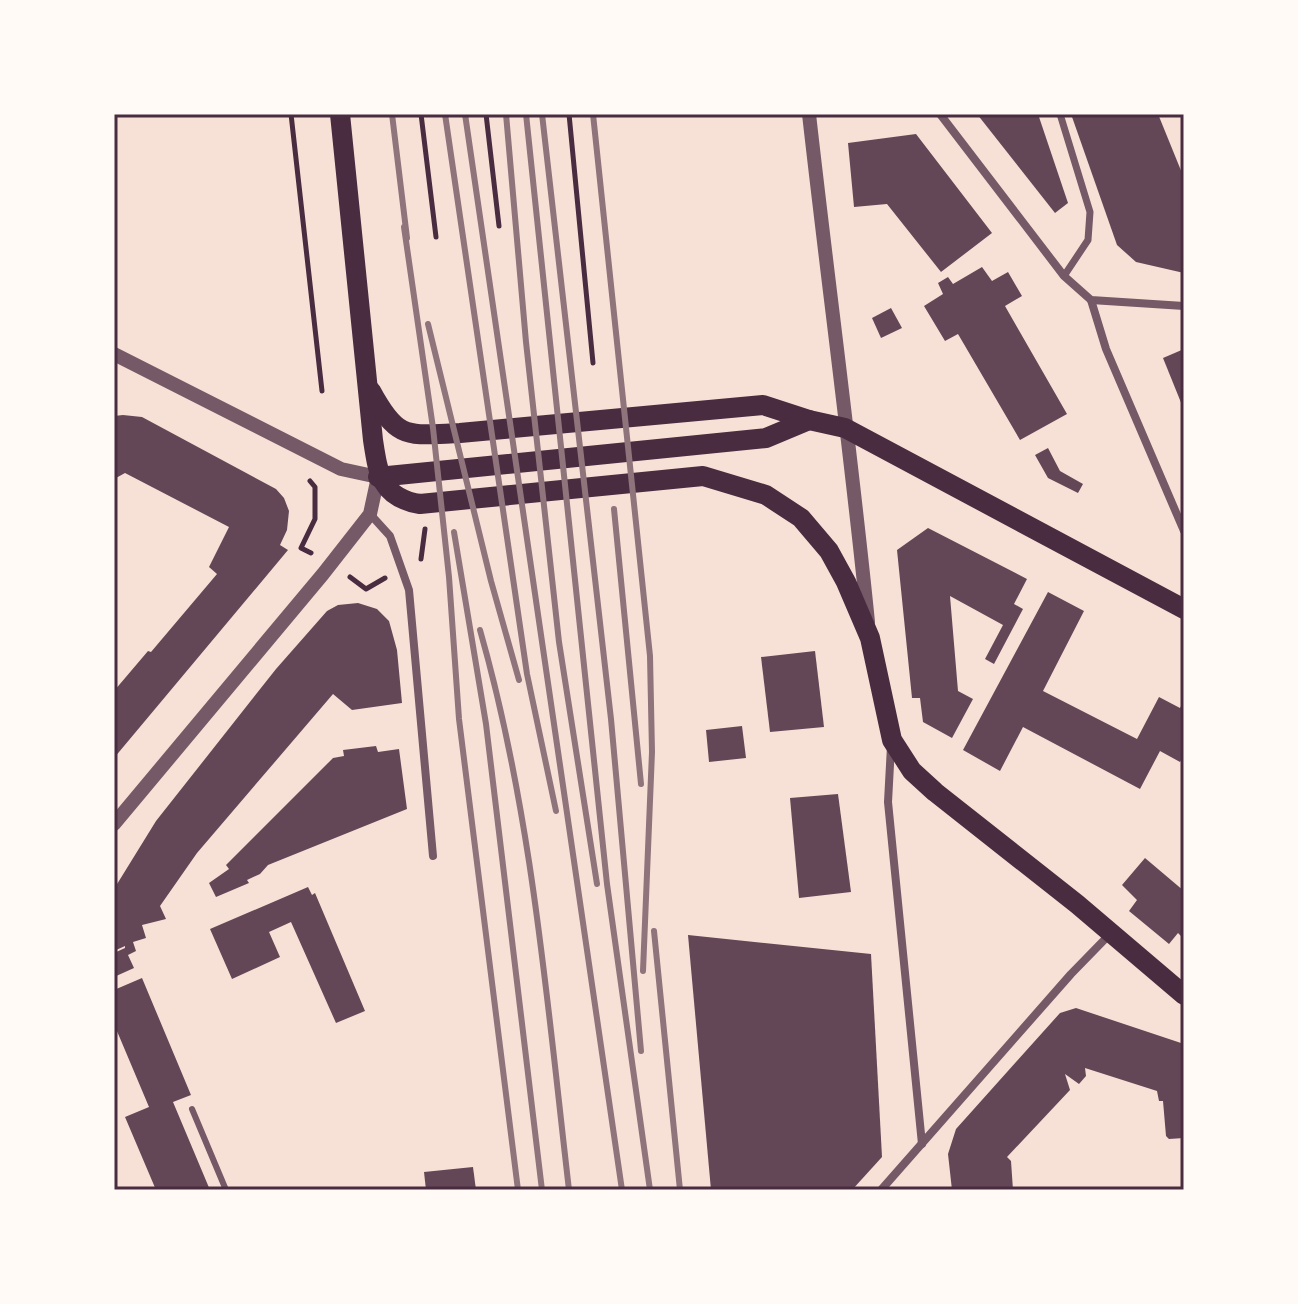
<svg xmlns="http://www.w3.org/2000/svg" width="1298" height="1304" viewBox="0 0 1298 1304" font-family="'Crimson Pro',serif">
	<rect width="100%" height="100%" fill="#f7e1d7"/>
	<g fill="#644757">
		<polygon points="977,114 1038,114 1068,203 1055,213"/>
		<polygon points="1071,114 1158,114 1184,178 1184,273 1136,262 1117,245"/>
		<polygon points="916,134 992,233 941,272 887,204 854,207 848,143"/>
		<polygon points="982,267 992,281 1008,272 1022,296 1005,306 1067,414 1020,440 958,334 945,341 924,306 943,294 938,283 948,277 953,284"/>
		<polygon points="891,308 902,328 881,338 872,318"/>
		<polygon points="1184,349 1184,410 1163,358"/>
		<polygon points="123,415 142,417 276,489 284,498 289,511 287,530 280,545 288,550 114,758 114,691 148,651 151,652 217,574 209,567 229,527 125,473 116,478 114,416"/>
		<polygon points="1048,448 1060,471 1083,484 1078,493 1048,478 1035,455"/>
		<polygon points="928,528 1027,579 1014,604 1023,609 994,664 985,659 1003,625 950,596 958,691 973,699 952,738 923,722 920,698 912,698 897,550"/>
		<polygon points="1048,592 1084,611 1043,691 1137,739 1159,697 1180,708 1184,701 1184,755 1180,762 1160,751 1140,789 1023,727 1000,771 963,750"/>
		<polygon points="358,603 377,609 389,621 397,650 402,703 352,710 333,694 197,853 160,906 166,919 142,925 146,938 133,942 136,951 128,955 134,968 114,977 114,953 125,948 125,946 114,951 114,889 156,821 276,669 327,611 338,605"/>
		<polygon points="815,651 824,727 770,732 761,657"/>
		<polygon points="742,726 746,758 709,762 706,730"/>
		<polygon points="376,746 378,752 399,749 407,809 268,865 260,874 247,880 249,883 216,897 209,883 229,869 226,865 333,758 344,756 343,750"/>
		<polygon points="838,794 851,892 799,898 790,798"/>
		<polygon points="1145,858 1184,891 1184,939 1178,933 1169,944 1129,911 1137,900 1122,885"/>
		<polygon points="308,887 312,895 315,893 365,1011 336,1023 291,922 269,932 280,957 232,979 210,929"/>
		<polygon points="688,935 871,954 882,1157 852,1190 711,1190"/>
		<polygon points="142,978 191,1095 173,1102 210,1190 156,1190 125,1117 149,1107 114,1024 114,990"/>
		<polygon points="1076,1008 1184,1044 1184,1138 1169,1139 1166,1136 1163,1101 1159,1101 1157,1091 1085,1068 1086,1076 1079,1084 1065,1074 1070,1090 1007,1157 1011,1161 1013,1190 952,1190 948,1154 956,1129 1060,1013"/>
		<polygon points="473,1167 476,1190 426,1190 424,1172"/>
	</g>
	<g fill="none" stroke-linecap="round" stroke-linejoin="round">
		<g stroke="#4a2c40" stroke-width="5">
			<polyline points="291,114 322,391"/>
			<polyline points="421,114 436,237"/>
			<polyline points="486,114 499,226"/>
			<polyline points="569,114 593,363"/>
			<polyline points="310,481 315,487 315,519 301,548 311,553"/>
			<polyline points="421,559 425,529"/>
			<polyline points="350,577 366,589 385,578"/>
		</g>
		<polyline stroke="#755966" stroke-width="6" points="192,1109 226,1190"/>
		<polyline stroke="#755966" stroke-width="7" points="1060,114 1090,212 1088,240 1064,276"/>
		<g stroke="#755966" stroke-width="8">
			<polyline points="940,114 1064,276 1091,300 1184,306"/>
			<polyline points="1091,300 1106,349 1184,531"/>
			<polyline points="370,514 390,536 409,590 433,856"/>
			<polyline points="891,746 888,802 922,1144"/>
			<polyline points="881,1190 1071,974 1110,934"/>
		</g>
		<g stroke="#755966" stroke-width="14">
			<path d="M809 114C828 283 851 452 868 622"/>
			<polyline points="114,354 341,469 378,477 370,514 323,574 114,824"/>
		</g>
		<g stroke="#4a2c40" stroke-width="20">
			<path d="M340 114 373 440C378 473 381 498 420 504L703 476 766 495 801 518 829 551 846 582 870 638 892 740 912 771 935 792 1077 904 1184 995"/>
			<path d="M371 391C398 441 407 435 460 433L763 405 809 420 845 428 1184 609"/>
			<polyline points="378,477 766,438 809,420"/>
		</g>
		<g stroke="#8f747c" stroke-width="6">
			<polyline points="392,114 407,238"/>
			<polyline points="445,114 527,674 556,811"/>
			<polyline points="465,114 622,1190"/>
			<polyline points="506,114 526,342 559,642 597,884"/>
			<polyline points="526,114 607,884 650,1190"/>
			<polyline points="542,114 611,719 641,1051"/>
			<polyline points="593,114 650,656 652,752 643,971"/>
			<polyline points="404,227 433,428 449,577 459,719 518,1190"/>
			<polyline points="428,324 491,581 519,680"/>
			<polyline points="614,509 641,784"/>
			<polyline points="454,532 486,724 542,1190"/>
			<path d="M480 630C532 812 547 1002 569 1190"/>
			<polyline points="654,931 680,1190"/>
		</g>
	</g>
	<rect width="1298" height="1304" fill="none" stroke="#fffaf5" stroke-width="232"/>
	<rect x="116" y="116" width="1066" height="1072" fill="none" stroke="#4a2c40" stroke-width="3"/>
</svg>
